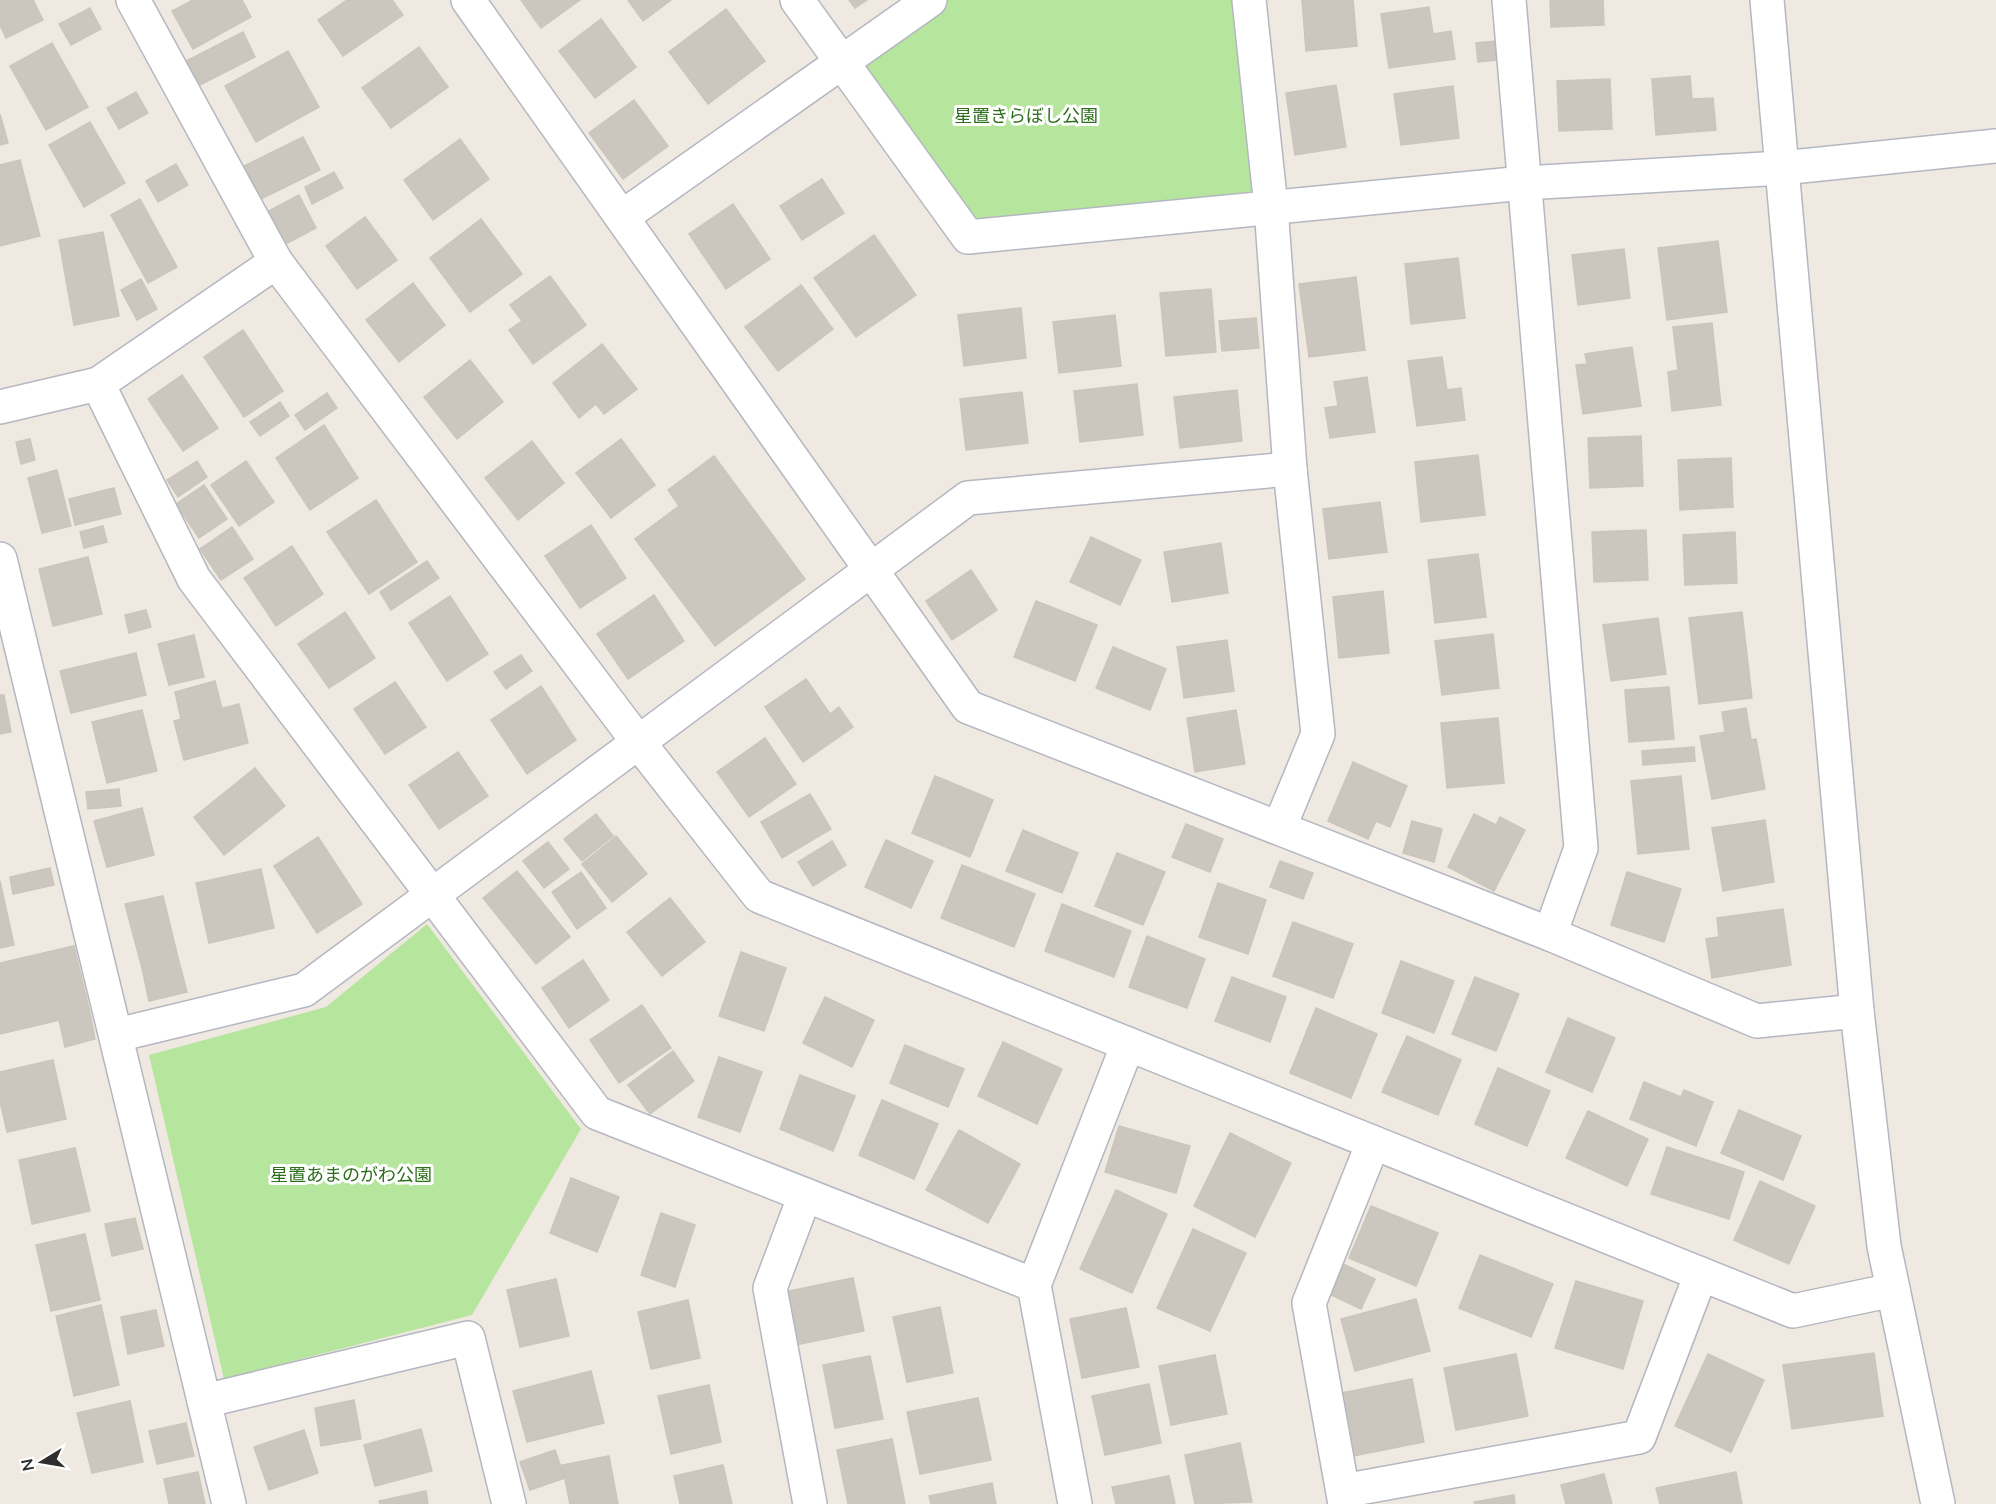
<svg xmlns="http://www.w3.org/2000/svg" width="1996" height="1504" viewBox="0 0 1996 1504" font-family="Mulish,'Noto Sans JP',sans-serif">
	<rect width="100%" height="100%" fill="#efe9e1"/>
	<g fill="#b6e59e">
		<polygon points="930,0 1249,0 1271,207 968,237 842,62"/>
		<polygon points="427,924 581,1129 472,1315 224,1379 149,1055 326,1007"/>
	</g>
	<g fill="#cbc7bf" stroke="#cbc5ba" stroke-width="1.5">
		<polygon points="0,0 33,0 43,20 6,38 0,25"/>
		<polygon points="193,0 242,0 251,17 193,49 172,11"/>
		<polygon points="347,0 392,0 403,15 343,56 318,20"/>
		<polygon points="521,0 580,0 541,28"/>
		<polygon points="628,0 671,0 643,21"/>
		<polygon points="849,0 867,0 855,8"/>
		<polygon points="1302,0 1353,0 1357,46 1306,51"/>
		<polygon points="1550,0 1603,0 1604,25 1551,27"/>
		<polygon points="1429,7 1433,34 1451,31 1455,59 1389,68 1381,14"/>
		<polygon points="90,8 101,29 71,45 59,24"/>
		<polygon points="726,9 765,61 708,104 669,52"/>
		<polygon points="601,19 636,67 595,98 559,51"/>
		<polygon points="243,32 255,57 196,87 184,62"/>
		<polygon points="1496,41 1498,60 1478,62 1476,43"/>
		<polygon points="52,43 88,107 46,130 10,66"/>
		<polygon points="419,47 448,87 391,128 362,88"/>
		<polygon points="288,51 319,107 256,142 225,86"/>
		<polygon points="1690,76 1692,99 1713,98 1716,130 1656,135 1652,79"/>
		<polygon points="1610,79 1612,129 1559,131 1557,81"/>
		<polygon points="1336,85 1346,147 1295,155 1286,93"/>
		<polygon points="1453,86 1459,138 1401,145 1394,94"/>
		<polygon points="136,92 148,113 119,129 107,108"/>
		<polygon points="634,100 668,146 623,179 589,133"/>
		<polygon points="0,114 8,143 0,145"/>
		<polygon points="90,122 125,183 84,207 49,145"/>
		<polygon points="303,137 320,170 259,200 242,167"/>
		<polygon points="460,139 489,179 433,220 404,180"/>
		<polygon points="20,160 32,206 0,215 0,165"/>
		<polygon points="176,164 188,185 158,202 146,181"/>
		<polygon points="334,172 343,188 312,204 305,187"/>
		<polygon points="822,179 844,213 802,240 780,206"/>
		<polygon points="299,195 316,228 278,248 261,215"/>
		<polygon points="140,199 177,267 148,283 111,215"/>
		<polygon points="733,204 770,259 726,289 689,234"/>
		<polygon points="32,206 40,236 0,246 0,215"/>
		<polygon points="365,217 397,260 357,289 326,246"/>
		<polygon points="481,219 522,274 470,312 430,258"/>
		<polygon points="103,232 119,316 74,325 59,240"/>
		<polygon points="874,235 916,295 856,337 814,278"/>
		<polygon points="1718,241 1727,312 1667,320 1658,248"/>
		<polygon points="1624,249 1630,298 1578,305 1572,255"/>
		<polygon points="1458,258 1465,318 1411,324 1405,264"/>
		<polygon points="550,276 586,325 533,364 509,330 522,321 510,305"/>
		<polygon points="1356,277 1365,350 1309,357 1299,284"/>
		<polygon points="141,279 157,309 137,320 121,290"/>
		<polygon points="413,283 445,325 399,362 366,320"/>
		<polygon points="801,285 833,329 778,371 745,327"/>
		<polygon points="1211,289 1216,352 1166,356 1160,293"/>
		<polygon points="1021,308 1026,358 964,366 958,315"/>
		<polygon points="1115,315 1121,366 1059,373 1053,322"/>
		<polygon points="1256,318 1259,348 1222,351 1219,321"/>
		<polygon points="1712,323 1721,405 1672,411 1668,372 1678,370 1673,327"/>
		<polygon points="243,330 283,391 244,417 204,357"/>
		<polygon points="602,344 637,389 604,414 596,404 579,418 553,383"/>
		<polygon points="1632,347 1641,406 1583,414 1576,365 1587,364 1585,354"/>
		<polygon points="1442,357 1447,390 1461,388 1465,420 1417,426 1408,361"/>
		<polygon points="470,360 503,402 457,439 424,397"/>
		<polygon points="182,375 218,428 183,451 148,399"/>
		<polygon points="1367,377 1375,432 1330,438 1325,408 1338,406 1334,382"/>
		<polygon points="1137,384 1143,435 1080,442 1074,391"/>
		<polygon points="1237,390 1242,441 1180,448 1174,397"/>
		<polygon points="1022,392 1028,443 966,450 960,399"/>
		<polygon points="327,393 337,408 305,430 295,415"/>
		<polygon points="280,402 289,416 260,436 250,422"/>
		<polygon points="324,425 358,478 310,510 276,458"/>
		<polygon points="1641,436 1643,486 1590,488 1588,438"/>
		<polygon points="30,439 35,460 21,464 16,442"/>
		<polygon points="621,439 655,485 611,518 576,473"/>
		<polygon points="532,441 564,483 518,520 485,478"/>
		<polygon points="1478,455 1485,515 1421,522 1415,462"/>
		<polygon points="714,456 805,579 715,646 635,539 679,506 668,490"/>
		<polygon points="1731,458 1733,507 1680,510 1678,460"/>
		<polygon points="197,461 207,477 178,497 167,480"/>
		<polygon points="246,461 274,502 239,526 211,485"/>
		<polygon points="57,470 71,526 42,533 28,478"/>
		<polygon points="204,485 227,519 199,538 176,504"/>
		<polygon points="114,488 121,514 75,525 69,499"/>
		<polygon points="376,500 417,562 369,594 327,532"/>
		<polygon points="1380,502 1387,552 1329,559 1323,509"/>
		<polygon points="591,525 626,578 580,608 545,556"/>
		<polygon points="103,526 107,542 84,548 80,532"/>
		<polygon points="232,527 253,559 221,580 200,549"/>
		<polygon points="1646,530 1648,580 1594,582 1592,532"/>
		<polygon points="1735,532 1737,583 1685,585 1683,535"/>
		<polygon points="1091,537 1141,560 1120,605 1070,582"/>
		<polygon points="1221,543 1228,593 1172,602 1164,552"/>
		<polygon points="292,546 323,594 276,626 244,578"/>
		<polygon points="1478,554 1486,617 1435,623 1428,560"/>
		<polygon points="88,557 102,614 53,626 39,569"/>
		<polygon points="427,561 439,578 391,610 380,592"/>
		<polygon points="971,570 997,610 952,640 926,601"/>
		<polygon points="1383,591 1389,653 1339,658 1333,597"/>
		<polygon points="654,595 684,641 628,679 597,634"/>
		<polygon points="450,596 488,654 447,681 409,623"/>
		<polygon points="1036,601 1097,625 1075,681 1014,657"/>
		<polygon points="146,610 151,627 129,633 125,615"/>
		<polygon points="345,612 375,658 329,688 298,644"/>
		<polygon points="1742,612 1752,698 1699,704 1689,618"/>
		<polygon points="1658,618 1666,674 1611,681 1603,625"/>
		<polygon points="1493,634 1499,688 1442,695 1435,641"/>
		<polygon points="194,635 204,677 169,685 158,644"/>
		<polygon points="1227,640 1234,691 1184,698 1177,647"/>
		<polygon points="1113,647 1166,669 1150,710 1096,688"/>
		<polygon points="136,653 146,695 71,713 60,671"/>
		<polygon points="521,655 532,671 506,689 494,672"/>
		<polygon points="806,679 830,714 839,707 853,727 803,762 765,707"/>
		<polygon points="215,681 222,709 181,719 175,692"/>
		<polygon points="395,682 426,727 385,754 354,709"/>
		<polygon points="541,686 576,740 527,774 491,720"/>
		<polygon points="1669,687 1674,739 1629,742 1625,690"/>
		<polygon points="0,695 4,695 11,732 0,734"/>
		<polygon points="239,704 248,743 184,760 174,721"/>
		<polygon points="1746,708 1751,740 1756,739 1765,789 1712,799 1700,736 1725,732 1722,712"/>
		<polygon points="142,710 157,771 107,783 92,722"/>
		<polygon points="1236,710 1245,764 1195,772 1187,718"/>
		<polygon points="1498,718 1504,783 1447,788 1441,723"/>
		<polygon points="765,738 796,784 749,817 717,772"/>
		<polygon points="1694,747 1695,761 1643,765 1642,751"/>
		<polygon points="458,752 488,796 439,829 409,785"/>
		<polygon points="1353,762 1407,786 1390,827 1376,821 1368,839 1328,821"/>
		<polygon points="255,768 285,806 224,855 194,817"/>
		<polygon points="935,776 993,800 970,857 912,833"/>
		<polygon points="1681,776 1689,849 1638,854 1631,781"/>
		<polygon points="119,789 121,806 88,809 86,792"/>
		<polygon points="810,794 831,829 782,858 761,822"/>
		<polygon points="142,808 154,855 107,867 94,821"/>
		<polygon points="596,814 613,836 582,861 564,839"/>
		<polygon points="1474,814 1496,825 1500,817 1525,830 1494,891 1448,867"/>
		<polygon points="1765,820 1774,882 1723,891 1712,828"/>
		<polygon points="1412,821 1442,829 1434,862 1403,853"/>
		<polygon points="1186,824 1223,839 1210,872 1172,857"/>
		<polygon points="1023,830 1078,853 1062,893 1006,871"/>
		<polygon points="616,836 647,874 612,902 582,864"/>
		<polygon points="318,837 362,904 317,933 274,866"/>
		<polygon points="886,840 933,861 911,908 865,887"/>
		<polygon points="832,841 846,865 813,886 798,862"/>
		<polygon points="548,842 569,869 544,888 523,861"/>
		<polygon points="1117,853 1165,872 1143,925 1095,906"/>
		<polygon points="1280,861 1313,873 1303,899 1270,887"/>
		<polygon points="962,865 1035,894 1014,947 941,918"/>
		<polygon points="50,868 54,885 13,894 10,877"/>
		<polygon points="261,869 274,928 209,943 196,883"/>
		<polygon points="517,871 570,937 536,964 483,898"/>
		<polygon points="581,872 606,908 577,929 552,892"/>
		<polygon points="1627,872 1681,889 1664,942 1611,925"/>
		<polygon points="0,881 14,945 0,948"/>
		<polygon points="1218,883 1266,900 1248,954 1199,937"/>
		<polygon points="163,896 178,958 142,968 125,904"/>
		<polygon points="670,898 705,942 662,976 627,932"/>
		<polygon points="1062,904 1131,931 1114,977 1045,951"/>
		<polygon points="1783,909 1791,965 1712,978 1706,939 1719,937 1717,918"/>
		<polygon points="1293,922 1353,944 1333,998 1273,976"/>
		<polygon points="1147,936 1205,959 1187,1008 1129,987"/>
		<polygon points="74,946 90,1013 0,1034 0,963"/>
		<polygon points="741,952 786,968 764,1031 719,1016"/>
		<polygon points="178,958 187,992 149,1001 142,968"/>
		<polygon points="583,960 609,1000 569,1028 542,988"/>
		<polygon points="1401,961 1454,981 1434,1033 1382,1013"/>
		<polygon points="1232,977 1286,997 1270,1042 1215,1021"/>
		<polygon points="1475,977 1519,994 1496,1051 1452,1034"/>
		<polygon points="825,997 874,1020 852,1067 803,1043"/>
		<polygon points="642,1005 671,1048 619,1083 590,1040"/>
		<polygon points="1316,1008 1377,1034 1351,1098 1290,1073"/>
		<polygon points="90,1013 95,1039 65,1047 59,1020"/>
		<polygon points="1568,1018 1615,1038 1592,1092 1546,1072"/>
		<polygon points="1407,1036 1461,1060 1438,1115 1382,1092"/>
		<polygon points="1003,1042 1062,1069 1037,1124 978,1096"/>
		<polygon points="905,1045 964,1069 948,1107 890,1083"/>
		<polygon points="673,1051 694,1081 650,1114 628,1085"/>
		<polygon points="719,1057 762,1072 740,1132 698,1117"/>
		<polygon points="53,1060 66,1119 7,1132 0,1101 0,1072"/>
		<polygon points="1498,1068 1550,1091 1527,1146 1475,1124"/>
		<polygon points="800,1075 855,1096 833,1151 780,1129"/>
		<polygon points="1644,1082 1681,1097 1684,1090 1713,1102 1696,1146 1630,1119"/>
		<polygon points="882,1100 938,1124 914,1179 859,1155"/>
		<polygon points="1739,1110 1801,1136 1783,1180 1721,1153"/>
		<polygon points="1588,1111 1648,1139 1627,1186 1566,1158"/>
		<polygon points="1119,1126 1190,1146 1176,1193 1105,1172"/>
		<polygon points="959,1130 1020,1164 988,1223 926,1190"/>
		<polygon points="1230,1133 1291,1163 1255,1237 1194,1206"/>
		<polygon points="1667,1147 1744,1172 1729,1219 1651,1194"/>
		<polygon points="75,1148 90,1211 32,1224 19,1160"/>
		<polygon points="571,1178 619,1197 597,1252 550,1233"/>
		<polygon points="1760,1181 1815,1206 1789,1264 1734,1240"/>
		<polygon points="1116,1190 1167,1214 1132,1293 1080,1269"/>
		<polygon points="1371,1206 1438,1233 1416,1286 1349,1258"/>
		<polygon points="661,1213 695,1225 675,1287 641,1275"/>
		<polygon points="135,1218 143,1249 112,1256 105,1224"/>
		<polygon points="1193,1229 1246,1253 1210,1331 1157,1308"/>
		<polygon points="85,1234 100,1300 51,1311 36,1245"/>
		<polygon points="1480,1255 1553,1284 1531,1337 1459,1308"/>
		<polygon points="1343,1264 1375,1279 1361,1309 1329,1294"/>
		<polygon points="853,1278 864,1331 790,1346 779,1293"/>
		<polygon points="556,1279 569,1336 520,1347 507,1290"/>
		<polygon points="1576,1281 1643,1301 1623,1369 1555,1348"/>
		<polygon points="1416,1299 1430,1351 1355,1371 1341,1319"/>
		<polygon points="688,1300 700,1358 651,1369 638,1312"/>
		<polygon points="101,1305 119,1385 74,1396 56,1316"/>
		<polygon points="940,1307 953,1373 907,1382 893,1317"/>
		<polygon points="1126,1308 1139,1367 1082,1378 1070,1319"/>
		<polygon points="156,1310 164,1346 128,1354 121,1317"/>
		<polygon points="1874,1353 1883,1416 1792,1429 1783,1365"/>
		<polygon points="1516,1354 1528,1416 1456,1430 1444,1368"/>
		<polygon points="1708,1354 1764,1380 1731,1452 1675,1426"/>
		<polygon points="1215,1355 1227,1414 1171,1425 1159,1366"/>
		<polygon points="870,1356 883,1419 835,1428 823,1365"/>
		<polygon points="591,1371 604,1423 527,1442 513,1391"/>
		<polygon points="1412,1379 1424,1442 1353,1456 1341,1393"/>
		<polygon points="1149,1384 1161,1443 1105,1455 1092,1396"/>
		<polygon points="709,1385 721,1442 671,1454 658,1396"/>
		<polygon points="978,1398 991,1460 920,1474 907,1412"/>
		<polygon points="354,1400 361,1439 321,1446 315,1408"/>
		<polygon points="130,1401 143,1462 92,1473 77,1413"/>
		<polygon points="186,1423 194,1456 157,1464 149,1431"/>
		<polygon points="421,1429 432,1471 375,1486 364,1445"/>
		<polygon points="304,1430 318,1473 269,1490 254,1447"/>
		<polygon points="892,1439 905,1504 848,1504 837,1450"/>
		<polygon points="1240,1443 1252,1502 1195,1504 1185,1455"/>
		<polygon points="555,1450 565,1478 530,1490 520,1462"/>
		<polygon points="609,1456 618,1504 570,1504 562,1465"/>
		<polygon points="723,1465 732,1504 680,1504 674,1476"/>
		<polygon points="198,1472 205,1504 169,1504 164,1479"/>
		<polygon points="1736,1472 1742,1504 1660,1504 1656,1488"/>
		<polygon points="1604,1474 1612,1504 1566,1504 1561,1485"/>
		<polygon points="1169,1476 1175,1504 1116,1504 1112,1487"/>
		<polygon points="992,1483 996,1504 931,1504 929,1496"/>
		<polygon points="426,1491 428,1504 380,1504 379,1501"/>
		<polygon points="1514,1495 1515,1504 1475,1504 1474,1502"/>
	</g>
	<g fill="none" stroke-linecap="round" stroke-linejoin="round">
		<defs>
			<g id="minor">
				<polyline points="133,0 276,262 639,743 759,896 1793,1311 1893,1290"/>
				<polyline points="468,0 968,707 1550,934 1757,1021 1857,1011"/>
				<polyline points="797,0 968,237 1524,183 1782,168 1996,146"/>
				<polyline points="1249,0 1271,207 1290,469 1318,734 1280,826"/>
				<polyline points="1509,0 1581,848 1550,934"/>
				<polyline points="1767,0 1857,1011 1884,1246 1938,1504"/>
				<polyline points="622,217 930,0"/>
				<polyline points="98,384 194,579 597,1113 1034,1285 1075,1504"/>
				<polyline points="0,407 98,384 276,262"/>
				<polyline points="0,559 229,1504"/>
				<polyline points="117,1035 304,990 968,498 1290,469"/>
				<polyline points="805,1195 770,1288 810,1504"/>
				<polyline points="1034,1285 1128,1044"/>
				<polyline points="204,1401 468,1338 509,1504"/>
				<polyline points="1343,1491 1639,1437 1701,1274"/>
				<polyline points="1345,1504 1309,1303 1373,1143"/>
			</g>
		</defs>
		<use href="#minor" stroke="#b4b7c1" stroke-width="36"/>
		<use href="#minor" stroke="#fff" stroke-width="33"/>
	</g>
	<g text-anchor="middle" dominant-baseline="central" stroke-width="6" stroke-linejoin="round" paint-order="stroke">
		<g font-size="18" fill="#2c6e1b" stroke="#fff">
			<text x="1026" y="115">星置きらぼし公園</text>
			<text x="351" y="1174">星置あまのがわ公園</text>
		</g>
	</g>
	<g transform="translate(42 1462) rotate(259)" stroke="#ffffff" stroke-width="4.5" paint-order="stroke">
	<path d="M0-4.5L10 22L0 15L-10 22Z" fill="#2e2e2e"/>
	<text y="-9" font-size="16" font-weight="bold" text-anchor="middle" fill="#2e2e2e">N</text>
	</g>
</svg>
